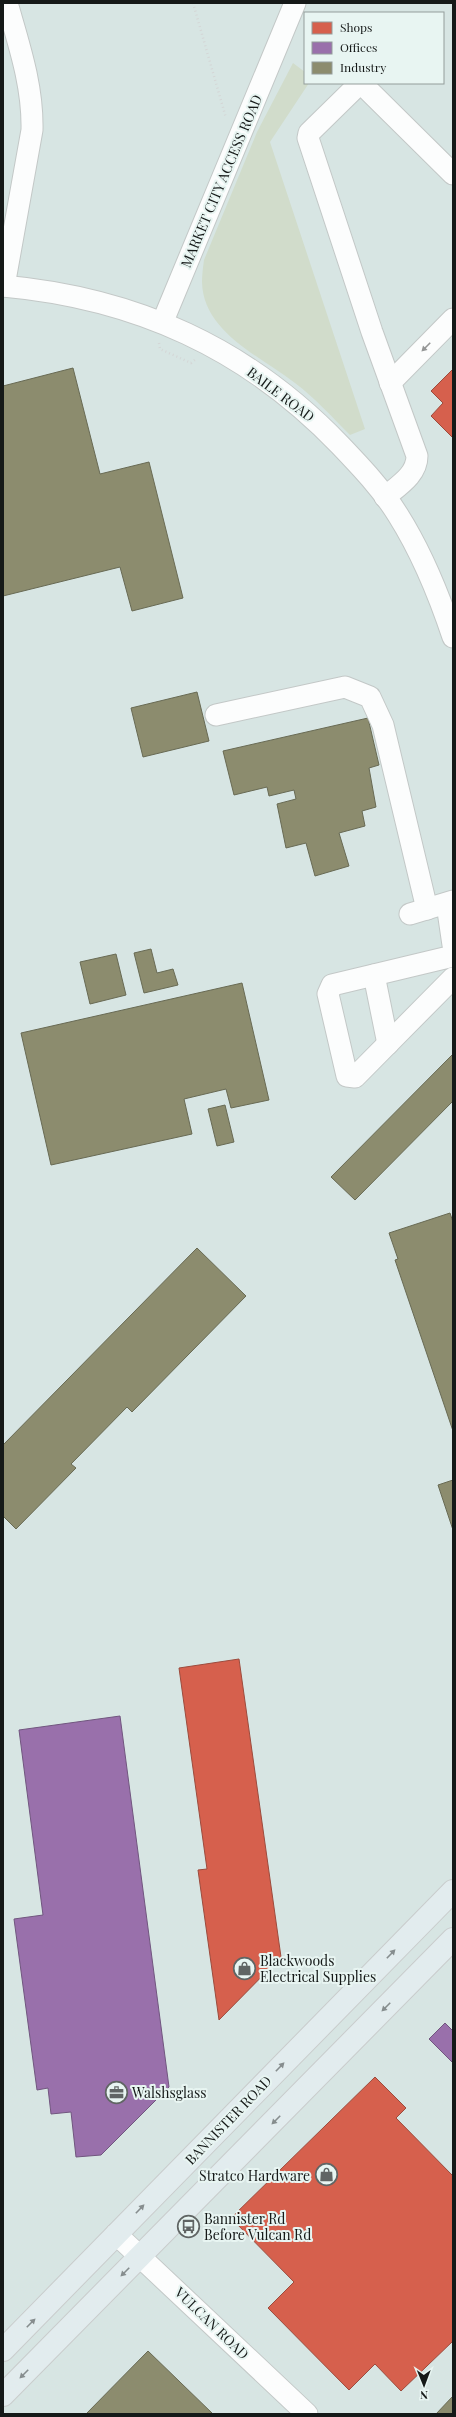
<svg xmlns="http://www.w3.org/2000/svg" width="456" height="2417" viewBox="0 0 456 2417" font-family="'Playfair Display',serif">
	<rect width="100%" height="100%" fill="#ebf2f1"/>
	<path fill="#d7e5e3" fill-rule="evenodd" d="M3 3H453V2414H3ZM305 13H443V83H305Z"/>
	<path fill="#d1dccb" d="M293 63 305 72V83H309L270 142 365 429 350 435C332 417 315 398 295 383 260 356 203 332 202 282 202 275 203 267 204 260L257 132Z"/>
	<g fill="#d6604d" stroke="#9c4b3d">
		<polygon points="453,369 453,438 431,416 443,403 431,391"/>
		<polygon points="239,1659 281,1957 219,2020 198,1870 207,1869 179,1668"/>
		<polygon points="375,2077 406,2108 396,2118 453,2176 453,2341 401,2391 375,2364 349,2390 268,2308 294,2282 231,2218"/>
	</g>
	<g fill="#9970ab" stroke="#71567f">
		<polygon points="120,1716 169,2087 101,2155 76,2157 71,2112 51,2114 48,2088 37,2090 14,1919 43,1915 19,1730"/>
		<polygon points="445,2023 453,2031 453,2063 429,2039"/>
	</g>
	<g fill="#8c8c6e" stroke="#686a54">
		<polygon points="73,368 100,474 149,462 183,598 132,611 120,567 3,596 3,386"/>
		<polygon points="197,692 209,741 143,757 131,708"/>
		<polygon points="368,718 379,765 369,768 376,807 362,811 365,826 339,833 349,866 315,876 306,843 286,848 277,804 296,799 294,790 269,796 267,787 234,795 223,751"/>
		<polygon points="151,949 157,973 173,969 178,985 144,993 134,953"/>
		<polygon points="116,954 126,995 90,1004 80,962"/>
		<polygon points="242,983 269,1100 231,1108 226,1089 184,1099 192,1134 51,1165 21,1033"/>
		<polygon points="453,1054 453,1101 355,1200 331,1177"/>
		<polygon points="225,1105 234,1142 217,1146 208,1109"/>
		<polygon points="450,1213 453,1222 453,1431 395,1260 398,1259 389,1233"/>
		<polygon points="197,1248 246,1296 132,1412 127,1407 71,1464 76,1468 16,1529 3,1516 3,1445"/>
		<polygon points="453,1480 453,1530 438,1485"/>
		<polygon points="148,2351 213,2414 86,2414"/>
		<polygon points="453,2396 453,2414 436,2414"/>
	</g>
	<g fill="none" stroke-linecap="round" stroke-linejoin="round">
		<defs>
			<g id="minor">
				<path d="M360 83 309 133 308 138 372 332 417 456C417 475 398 486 385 497"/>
				<polyline points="361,83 453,174"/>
				<path d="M3 286C136 298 247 348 340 445 361 467 382 489 398 515 422 553 439 595 453 637"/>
				<path d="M4 286 32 130C33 86 19 45 7 3"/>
				<polyline points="163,321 295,3"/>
				<polyline points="390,383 453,319"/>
				<polyline points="216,715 345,687 370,697 383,725 427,909"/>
				<polyline points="447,904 453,945"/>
				<polyline points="410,914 453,901"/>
				<polyline points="453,956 332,985 328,994 347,1076 355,1077 453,978"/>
				<polyline points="374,975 388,1044"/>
				<polyline points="116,2234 307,2414"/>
			</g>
			<g id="major">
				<polyline points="3,2350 453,1891"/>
				<polyline points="3,2395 453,1939"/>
			</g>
		</defs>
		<use href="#minor" stroke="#c3c8c7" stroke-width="23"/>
		<use href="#major" stroke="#c9cccc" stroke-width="24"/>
		<g stroke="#d4d6d6" stroke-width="2.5" stroke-dasharray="1 3" stroke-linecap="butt">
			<polyline points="193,3 226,118"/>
			<polyline points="159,343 160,349 191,363 196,359"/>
		</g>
		<use href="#minor" stroke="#fcfdfd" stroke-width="21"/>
		<use href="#major" stroke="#e2ecee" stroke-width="22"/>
	</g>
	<defs><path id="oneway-solid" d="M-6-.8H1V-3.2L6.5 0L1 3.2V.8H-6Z"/></defs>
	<use fill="#949696" href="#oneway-solid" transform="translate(426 347) rotate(135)"/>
	<g fill="#868d8e">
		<use href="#oneway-solid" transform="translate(391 1954) rotate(-46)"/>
		<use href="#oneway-solid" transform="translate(386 2007) rotate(135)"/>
		<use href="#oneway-solid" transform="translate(280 2067) rotate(-46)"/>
		<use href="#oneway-solid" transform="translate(276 2120) rotate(135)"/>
		<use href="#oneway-solid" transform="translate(140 2209) rotate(-46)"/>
		<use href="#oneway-solid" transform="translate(125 2272) rotate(135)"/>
		<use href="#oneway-solid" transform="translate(31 2323) rotate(-45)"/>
		<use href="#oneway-solid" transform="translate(24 2374) rotate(135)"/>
	</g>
	<defs>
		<symbol id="shop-ring" viewBox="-11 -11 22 22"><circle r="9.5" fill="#e8f5f2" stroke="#606564" stroke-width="1.5"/><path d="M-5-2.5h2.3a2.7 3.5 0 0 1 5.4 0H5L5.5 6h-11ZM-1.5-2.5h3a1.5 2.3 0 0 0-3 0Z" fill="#606564"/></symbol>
		<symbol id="office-ring" viewBox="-11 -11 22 22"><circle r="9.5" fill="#e8f5f2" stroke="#606564" stroke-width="1.5"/><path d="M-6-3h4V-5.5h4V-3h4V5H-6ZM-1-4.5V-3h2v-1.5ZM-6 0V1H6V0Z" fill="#606564"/></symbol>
		<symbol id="bus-ring" viewBox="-11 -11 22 22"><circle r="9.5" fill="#e8f5f2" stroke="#606564" stroke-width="1.5"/><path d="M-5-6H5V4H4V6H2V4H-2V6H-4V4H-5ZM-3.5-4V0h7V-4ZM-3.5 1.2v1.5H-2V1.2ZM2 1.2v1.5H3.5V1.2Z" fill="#606564"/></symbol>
	</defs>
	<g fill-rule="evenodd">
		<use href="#shop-ring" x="232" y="1956" width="25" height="25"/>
		<use href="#office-ring" x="104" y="2080" width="25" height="25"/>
		<use href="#shop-ring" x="314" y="2162" width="25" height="25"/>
		<use href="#bus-ring" x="176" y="2214" width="25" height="25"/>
	</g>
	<g text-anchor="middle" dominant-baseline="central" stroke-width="4" stroke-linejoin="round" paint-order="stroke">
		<g font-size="14" fill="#151918" stroke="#e8f5f2">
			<text transform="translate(221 181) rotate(-67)">MARKET CITY ACCESS ROAD</text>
			<text transform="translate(281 394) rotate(37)">BAILE ROAD</text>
			<text transform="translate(228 2120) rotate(-46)">BANNISTER ROAD</text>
			<text transform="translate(212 2323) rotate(44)">VULCAN ROAD</text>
		</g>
		<g font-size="14" fill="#151918" stroke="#e8f5f2" text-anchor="start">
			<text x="260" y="1960">Blackwoods<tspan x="260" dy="16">Electrical Supplies</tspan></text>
			<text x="132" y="2092">Walshsglass</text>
			<text x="310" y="2175" text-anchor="end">Stratco Hardware</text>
			<text x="204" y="2218">Bannister Rd<tspan x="204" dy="16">Before Vulcan Rd</tspan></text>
		</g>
	</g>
	<rect width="456" height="2417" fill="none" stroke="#151918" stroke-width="8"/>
	<rect x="304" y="12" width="140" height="72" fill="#e8f5f2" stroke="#949d9b"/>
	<rect x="312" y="22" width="20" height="12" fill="#d6604d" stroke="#949d9b"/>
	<text x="340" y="32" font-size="12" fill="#151918">Shops</text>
	<rect x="312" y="42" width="20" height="12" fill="#9970ab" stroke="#949d9b"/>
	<text x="340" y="52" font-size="12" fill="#151918">Offices</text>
	<rect x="312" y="62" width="20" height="12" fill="#8c8c6e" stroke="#949d9b"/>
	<text x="340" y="72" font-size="12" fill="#151918">Industry</text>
	<g transform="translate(424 2385) rotate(179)" stroke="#e8f5f2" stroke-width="3" paint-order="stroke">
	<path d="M0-3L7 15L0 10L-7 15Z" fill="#151918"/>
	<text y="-6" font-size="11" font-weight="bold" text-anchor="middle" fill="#151918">N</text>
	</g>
</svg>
